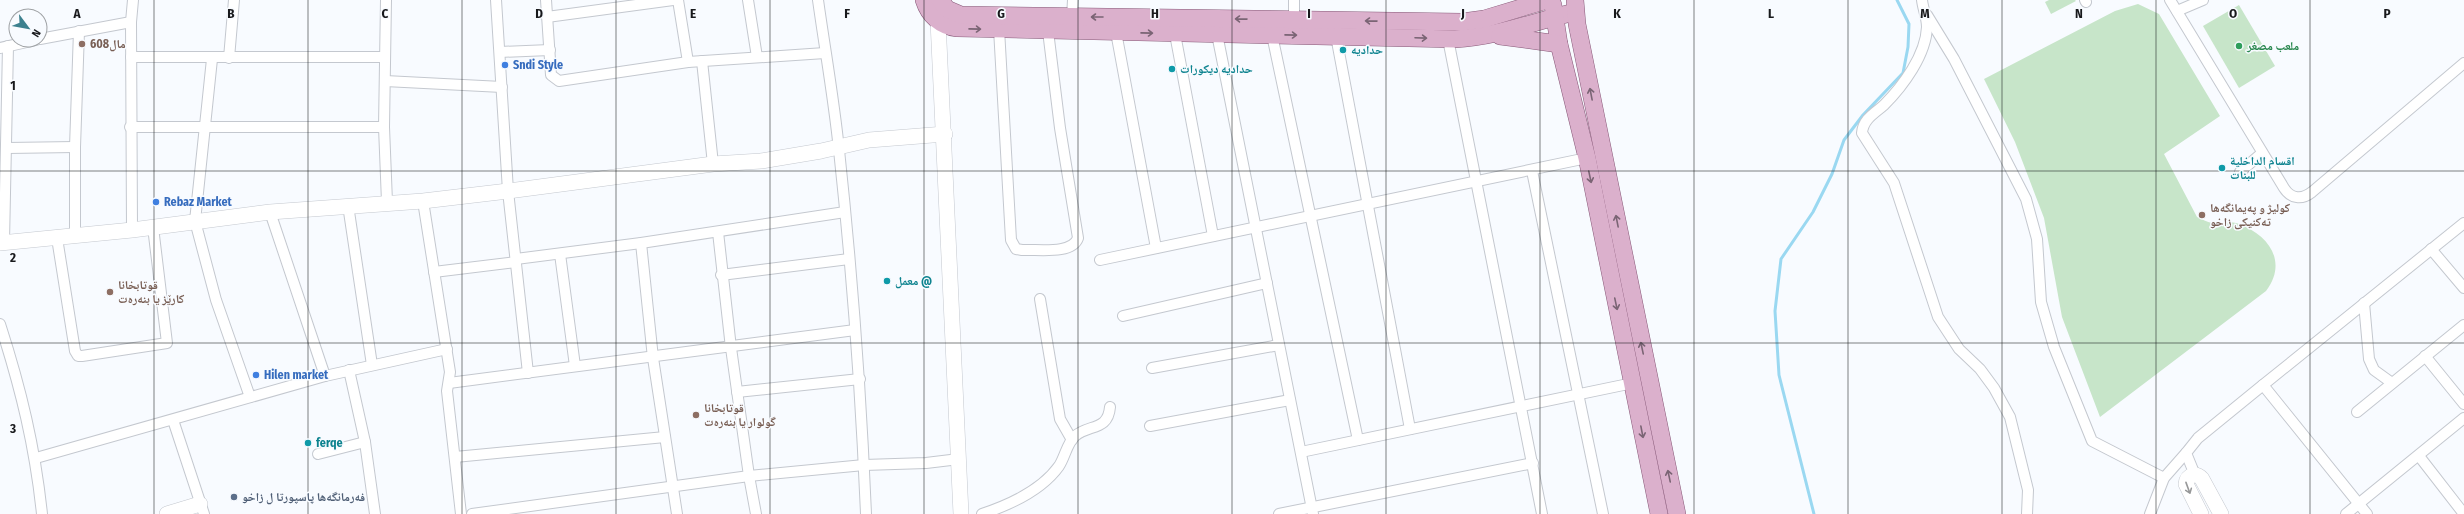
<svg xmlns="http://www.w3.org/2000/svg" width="2464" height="514" viewBox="0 0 2464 514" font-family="'Fira Sans Condensed','Noto Naskh Arabic',sans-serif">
	<rect width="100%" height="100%" fill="#f8fbff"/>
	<g fill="#c7e5c9">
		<polygon points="2049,0 2075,0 2076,1 2051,14 2045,2"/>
		<path d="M2138 4 2159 14 2220 116 2164 154 2197 217C2202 219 2207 222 2212 223 2221 225 2230 220 2239 224 2269 235 2288 262 2266 291L2100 417 2062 317 2044 218 2015 142 1984 79 2115 11Z"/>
		<polygon points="2239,5 2275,66 2239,88 2203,26"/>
	</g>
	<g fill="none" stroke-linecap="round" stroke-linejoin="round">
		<polyline stroke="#9ad8f1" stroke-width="3" points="1814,514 1779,375 1775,311 1781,259 1813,212 1832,174 1844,140 1863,115 1903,73 1908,47 1909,24 1897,0"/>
		<defs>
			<g id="street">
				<polyline points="386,0 384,127 387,202"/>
				<polyline points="496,0 508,191 528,373"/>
				<polyline points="546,0 551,75 559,81 688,62 825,53"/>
				<polyline points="678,0 688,62"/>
				<polyline points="748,0 757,57"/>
				<path d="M818 0C825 50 834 100 839 150 852 271 861 392 866 514"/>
				<path d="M1922 0C1923 9 1927 18 1927 27 1926 55 1903 86 1884 105 1875 113 1863 119 1862 133L1894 183 1938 317 1959 349 1980 369 1994 388 2010 417 2028 490 2027 514"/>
				<polyline points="2085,0 2086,2"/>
				<path d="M2170 0 2284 188C2291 199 2302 200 2312 192L2464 63"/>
				<polyline points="2177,11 2203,0"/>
				<polyline points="1927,15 1954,59 2026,199 2037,239 2041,302 2054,347 2092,441 2164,478"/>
				<polyline points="547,17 673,0"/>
				<polyline points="1072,17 1073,0"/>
				<polyline points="1294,20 1294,0"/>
				<path d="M999 29 1011 240 1016 249 1022 250C1037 249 1072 255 1078 238L1060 128 1048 31"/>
				<polyline points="1116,32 1156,248"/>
				<polyline points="1175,34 1213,236"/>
				<polyline points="1217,34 1313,514"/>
				<polyline points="1272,35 1358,440"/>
				<polyline points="1336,36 1410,429"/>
				<polyline points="40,39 131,22"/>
				<polyline points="1448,39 1542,514"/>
				<polyline points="0,48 36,40"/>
				<polyline points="500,52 550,50"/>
				<polyline points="131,57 384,57"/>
				<polyline points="229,58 234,0"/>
				<polyline points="212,59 195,221 216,300 250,397"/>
				<polyline points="702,61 713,164"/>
				<polyline points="385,81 502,87"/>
				<polyline points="130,127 384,127"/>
				<polyline points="7,148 75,147"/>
				<polyline points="1532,171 1603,514"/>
				<polyline points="2240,172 2262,153"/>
				<polyline points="423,201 450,372 447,391 461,514"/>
				<polyline points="348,205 372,365"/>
				<polyline points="270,212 325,376"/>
				<polyline points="132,230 131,22 133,0"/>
				<polyline points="718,232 731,348 749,476 756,514"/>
				<polyline points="75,236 75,147 79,31"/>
				<polyline points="57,238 75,351 78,356 82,356 167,343 153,227"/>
				<polyline points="4,242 8,46"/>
				<polyline points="641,243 653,358 677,514"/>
				<polyline points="2431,249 2464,288"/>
				<polyline points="560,254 575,366"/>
				<polyline points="516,259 641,243 845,212"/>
				<polyline points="1100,260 1587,158"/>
				<polyline points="434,272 516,262"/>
				<polyline points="721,275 849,259"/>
				<polyline points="1040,299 1060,419 1072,440"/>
				<polyline points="2364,303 2369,359 2374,370 2392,383"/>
				<polyline points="1123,316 1267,283"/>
				<path d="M0 324C21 389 35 447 42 514"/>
				<polyline points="2425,356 2464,404"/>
				<polyline points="1152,368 1279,345"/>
				<polyline points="349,370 365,442 375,514"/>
				<polyline points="449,383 855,330"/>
				<polyline points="737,392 860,379"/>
				<polyline points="2357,412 2464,325"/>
				<polyline points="173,420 204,514"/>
				<polyline points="1150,426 1290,400"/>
				<polyline points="1301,452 1633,383"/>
				<polyline points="318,454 365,442"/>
				<polyline points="2419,456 2464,514"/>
				<polyline points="455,457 665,437"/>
				<polyline points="36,458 325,376 447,349"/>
				<polyline points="2195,475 2186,453 2198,438 2263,385"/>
				<polyline points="472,514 749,476 864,465 926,463 959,459"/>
				<path d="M982 514C1009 505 1042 490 1059 466 1065 457 1067 443 1075 436 1089 424 1108 431 1110 407"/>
				<polyline points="1279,514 1533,463"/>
				<polyline points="2150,514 2164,478 2186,453"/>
				<polyline points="2346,514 2464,418"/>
				<polyline points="2367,514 2263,385 2464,223"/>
			</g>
			<g id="secondary">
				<polyline points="942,12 938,21 961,514"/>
				<polyline points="0,243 132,230 270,212 423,201 508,191 713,164 761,161 821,151 869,140 945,134"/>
				<polyline points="167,514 200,504"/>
				<path d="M2201 514 2186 484C2187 475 2196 472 2202 479L2221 514"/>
			</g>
			<g id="primary">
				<path d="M924 0C929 16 941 26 957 28L1455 39C1496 37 1535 21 1575 12"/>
				<polyline points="940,0 947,9 961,15 1462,22 1484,19 1547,0"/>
				<polyline points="1575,0 1577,24 1677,514"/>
				<polyline points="1553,5 1559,44 1587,158 1659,514"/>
				<polyline points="1500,36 1559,44"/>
			</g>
		</defs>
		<use href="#street" stroke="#c4c8cf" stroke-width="12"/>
		<use href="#secondary" stroke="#c4c8cf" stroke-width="16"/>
		<use href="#primary" stroke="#875978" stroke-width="18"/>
		<use href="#street" stroke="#fff" stroke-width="10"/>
		<use href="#secondary" stroke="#fff" stroke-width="15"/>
		<use href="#primary" stroke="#dbb0cc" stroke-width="17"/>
	</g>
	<defs><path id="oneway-shaft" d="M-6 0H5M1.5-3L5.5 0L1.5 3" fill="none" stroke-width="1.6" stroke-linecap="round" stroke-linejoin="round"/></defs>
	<g stroke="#7a6474">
		<use href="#oneway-shaft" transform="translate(1097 17) rotate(-180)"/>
		<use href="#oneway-shaft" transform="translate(1241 19) rotate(-179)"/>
		<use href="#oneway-shaft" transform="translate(1371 21) rotate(-179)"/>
		<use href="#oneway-shaft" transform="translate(975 29) rotate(1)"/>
		<use href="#oneway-shaft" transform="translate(1147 33) rotate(1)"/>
		<use href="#oneway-shaft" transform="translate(1291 35) rotate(1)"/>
		<use href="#oneway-shaft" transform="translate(1421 38) rotate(2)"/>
		<use href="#oneway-shaft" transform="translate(1591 94) rotate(-101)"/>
		<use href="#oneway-shaft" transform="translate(1590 177) rotate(78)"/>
		<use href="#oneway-shaft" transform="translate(1617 221) rotate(-101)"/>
		<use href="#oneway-shaft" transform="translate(1616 304) rotate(78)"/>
		<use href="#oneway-shaft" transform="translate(1642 348) rotate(-102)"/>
		<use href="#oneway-shaft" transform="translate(1642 432) rotate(79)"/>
		<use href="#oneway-shaft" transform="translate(1669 476) rotate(-102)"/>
	</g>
	<use stroke="#979899" href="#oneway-shaft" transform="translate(2188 488) rotate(70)"/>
	<path fill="none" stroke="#18191c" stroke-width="1" stroke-opacity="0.55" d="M154 0V514M308 0V514M462 0V514M616 0V514M770 0V514M924 0V514M1078 0V514M1232 0V514M1386 0V514M1540 0V514M1694 0V514M1848 0V514M2002 0V514M2156 0V514M2310 0V514M0 171H2464M0 343H2464"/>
	<g fill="#8d6e63" stroke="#f8fbff" stroke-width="1.5">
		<circle cx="82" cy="44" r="4"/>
		<circle cx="2202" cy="215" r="4"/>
		<circle cx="110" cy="292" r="4"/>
		<circle cx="696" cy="415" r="4"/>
	</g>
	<circle fill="#2e9e5b" stroke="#f8fbff" stroke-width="1.5" cx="2239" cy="46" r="4"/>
	<g fill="#0f9aa8" stroke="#f8fbff" stroke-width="1.5">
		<circle cx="1343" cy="50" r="4"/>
		<circle cx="1172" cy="69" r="4"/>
		<circle cx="2222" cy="168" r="4"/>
		<circle cx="887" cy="281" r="4"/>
		<circle cx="308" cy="443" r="4"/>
	</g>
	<g fill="#3f7fe0" stroke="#f8fbff" stroke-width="1.5">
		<circle cx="505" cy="65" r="4"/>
		<circle cx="156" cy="202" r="4"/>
		<circle cx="256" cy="375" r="4"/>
	</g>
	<circle fill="#5c6f8a" stroke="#f8fbff" stroke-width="1.5" cx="234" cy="497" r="4"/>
	<g text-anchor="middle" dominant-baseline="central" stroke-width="3" stroke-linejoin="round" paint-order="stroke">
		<g font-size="12" font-weight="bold" fill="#785e54" stroke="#f8fbff" text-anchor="start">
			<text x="90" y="44">مال608</text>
			<text x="2210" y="208">كوليژ و په‌يمانگه‌ها<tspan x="2210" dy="14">ته‌كنيكى زاخو</tspan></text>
			<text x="118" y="285">قوتابخانا<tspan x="118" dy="14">کارێز یا بنەرەت</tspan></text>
			<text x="704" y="408">قوتابخانا<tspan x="704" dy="14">گولوار یا بنەرەت</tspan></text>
		</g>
		<g font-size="12" font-weight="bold" fill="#27864d" stroke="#f8fbff" text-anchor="start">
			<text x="2247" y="46">ملعب مصغر</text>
		</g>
		<g font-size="12" font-weight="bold" fill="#0d838f" stroke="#f8fbff" text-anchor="start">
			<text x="1351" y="50">حداديه</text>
			<text x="1180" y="69">حداديه ديكورات</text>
			<text x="2230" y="161">اقسام الداخلیة<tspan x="2230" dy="14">للبنات</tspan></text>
			<text x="895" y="281">معمل @</text>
			<text x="316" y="443">ferqe</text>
		</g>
		<g font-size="12" font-weight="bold" fill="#366cbe" stroke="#f8fbff" text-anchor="start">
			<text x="513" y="65">Sndi Style</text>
			<text x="164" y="202">Rebaz Market</text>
			<text x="264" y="375">Hilen market</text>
		</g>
		<g font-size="12" font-weight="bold" fill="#4e5e75" stroke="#f8fbff" text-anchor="start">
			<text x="242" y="497">فەرمانگەها پاسپورتا ل زاخو</text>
		</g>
	</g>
	<g font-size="13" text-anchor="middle" font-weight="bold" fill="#18191c" stroke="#f8fbff" stroke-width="3" stroke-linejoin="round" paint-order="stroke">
		<text x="77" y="18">A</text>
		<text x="231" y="18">B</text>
		<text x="385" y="18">C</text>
		<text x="539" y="18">D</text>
		<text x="693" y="18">E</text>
		<text x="847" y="18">F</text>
		<text x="1001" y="18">G</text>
		<text x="1155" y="18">H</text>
		<text x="1309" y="18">I</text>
		<text x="1463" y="18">J</text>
		<text x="1617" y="18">K</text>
		<text x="1771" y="18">L</text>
		<text x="1925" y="18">M</text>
		<text x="2079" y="18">N</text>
		<text x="2233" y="18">O</text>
		<text x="2387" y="18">P</text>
		<text x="13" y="90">1</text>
		<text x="13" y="262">2</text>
		<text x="13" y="433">3</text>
	</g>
	<g transform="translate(28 28) rotate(122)"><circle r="19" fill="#f8fbff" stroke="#9ea1a4"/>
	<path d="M0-3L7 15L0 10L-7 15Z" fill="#3d818f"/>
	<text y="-6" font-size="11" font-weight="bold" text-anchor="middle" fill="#18191c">N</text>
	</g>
</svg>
